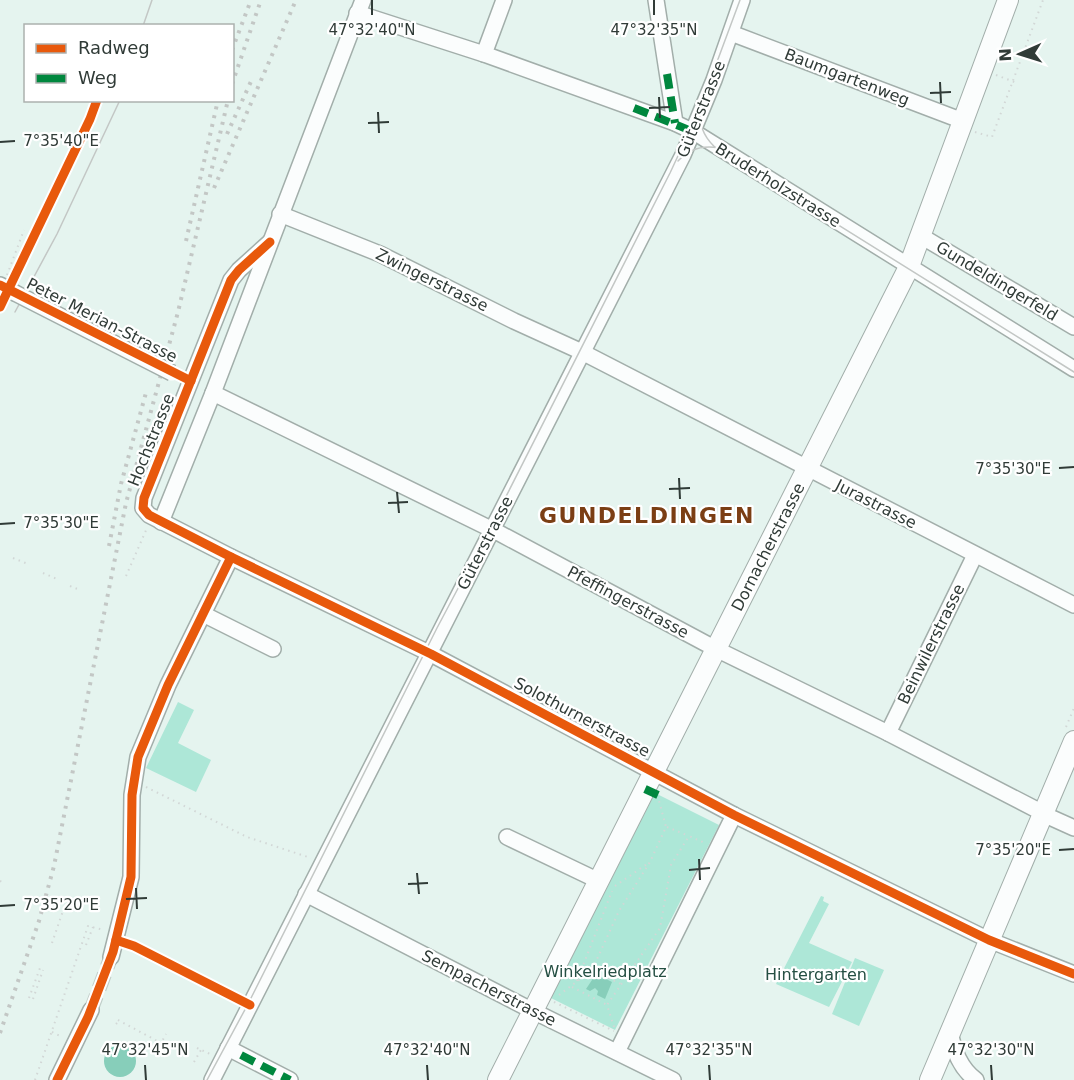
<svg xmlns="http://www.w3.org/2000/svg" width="1074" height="1080" viewBox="0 0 1074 1080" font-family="'DejaVu Sans',sans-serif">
	<rect width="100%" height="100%" fill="#e5f4ef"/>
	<g fill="#ade7d7">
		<polygon points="178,702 194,710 178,743 211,760 196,792 146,768"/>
		<polygon points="655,793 719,825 615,1030 551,998"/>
		<polygon points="821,896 824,897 823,901 829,904 809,943 852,962 829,1007 776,984"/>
		<polygon points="855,958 884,970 859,1026 832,1014"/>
	</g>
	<g fill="#87ceba">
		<polygon points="596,974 612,982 605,999 597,995 598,991 595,988 590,991 586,989"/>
		<circle cx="120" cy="1061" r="16"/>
	</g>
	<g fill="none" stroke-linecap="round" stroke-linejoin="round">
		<polyline stroke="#c1cfca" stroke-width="15" stroke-dasharray="15 8" stroke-linecap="butt" points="91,1010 111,957"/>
		<defs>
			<g id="minor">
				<polyline points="656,0 675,123"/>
				<polyline points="357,13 484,54 675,123 694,132 1074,369"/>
				<polyline points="731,33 963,121"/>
				<polyline points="484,54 504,0"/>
				<polyline points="280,214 380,254 514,321 582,352 1074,605"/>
				<polyline points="921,236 1074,327"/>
				<polyline points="270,242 239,270 231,280 144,498 143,508 149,515 231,557 431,654 734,815 989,940 1074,974"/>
				<polyline points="0,285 15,293"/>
				<polyline points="213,393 499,533 716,649 888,733 1043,813"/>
				<polyline points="161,522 213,393 363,0"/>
				<polyline points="203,614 273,649"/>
				<polyline points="888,733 975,555"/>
				<polyline points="1043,814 1074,828"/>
				<polyline points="507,837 599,881"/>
				<polyline points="306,894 533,1011 673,1080"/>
				<polyline points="111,957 131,877 132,795 138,757 168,685 231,557"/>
				<path d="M950 1032C954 1051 960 1068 976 1080"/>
				<polyline points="228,1048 290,1080"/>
				<polyline points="617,1052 734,815"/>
				<polyline points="57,1080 91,1010"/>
				<polyline points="212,1080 683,155 714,80 742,0"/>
			</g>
			<g id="major">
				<polyline points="498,1080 908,269 1008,0"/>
				<polyline points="930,1080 1074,741"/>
			</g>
		</defs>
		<use href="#minor" stroke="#a2aeaa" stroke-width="18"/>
		<use href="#major" stroke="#a2aeaa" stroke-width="22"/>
		<g stroke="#d2d7d6" stroke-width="2" stroke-dasharray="1.5 4.5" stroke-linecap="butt">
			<polyline points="996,75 1017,83"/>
			<polyline points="975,132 992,137 1043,0"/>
			<polyline points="7,275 24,230"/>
			<polyline points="13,558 28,564"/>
			<polyline points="43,573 57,579"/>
			<polyline points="126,576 147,528"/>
			<polyline points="70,586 80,590"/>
			<polyline points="1066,727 1074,708"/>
			<polyline points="146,787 247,837 311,858"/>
			<polyline points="667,827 689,836"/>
			<polyline points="0,881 2,882"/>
			<polyline points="615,886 647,864"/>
			<polyline points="52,943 65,905"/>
			<polyline points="86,945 93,927"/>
			<polyline points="592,970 621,984"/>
			<polyline points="577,981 612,891"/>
			<polyline points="572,987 607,1005"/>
			<polyline points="559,995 592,970 619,911 650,862 666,827 658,797"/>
			<polyline points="29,998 40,968"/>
			<polyline points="33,999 43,970"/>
			<polyline points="554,1002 614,1031"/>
			<polyline points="118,1020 161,1043"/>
			<polyline points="116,1024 117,1023"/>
			<polyline points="614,1027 607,1005 660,928 671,865 689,836 705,843"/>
			<polyline points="52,1032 62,1037"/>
			<polyline points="160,1045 166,1034"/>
			<polyline points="197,1048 210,1054"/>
			<polyline points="194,1062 201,1050"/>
			<polyline points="35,1080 88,926 104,930"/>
		</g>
		<use href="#minor" stroke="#fbfdfd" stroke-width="15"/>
		<use href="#major" stroke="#fbfdfd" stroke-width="20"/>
		<g stroke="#c3c7c5" stroke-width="1.5">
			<polyline points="143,26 152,0"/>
			<path d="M700 112C699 128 706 140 718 150L1074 372"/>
			<path d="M678 161C689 149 703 145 719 148"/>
			<polyline points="15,312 57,234 120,100"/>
			<polyline points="207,1080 248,1004 437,628 490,528 670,173 698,113 740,0"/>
		</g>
		<g stroke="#c3c7c5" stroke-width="4" stroke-dasharray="3 6" stroke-linecap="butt">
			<polyline points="232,50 251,0"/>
			<polyline points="232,84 261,0"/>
			<polyline points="227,134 253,77"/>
			<polyline points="214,188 296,0"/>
			<polyline points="186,241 218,100"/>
			<polyline points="109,546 121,484 147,389"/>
			<polyline points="0,1033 39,921 54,866 126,503 178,312 228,100"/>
		</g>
		<defs>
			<polyline id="minor-bridge" points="15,293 172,373"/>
		</defs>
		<use href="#minor-bridge" stroke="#a2aeaa" stroke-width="18" stroke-linecap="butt"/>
		<use href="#minor-bridge" stroke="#fbfdfd" stroke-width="15"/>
		<g stroke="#00873e" stroke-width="8" stroke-dasharray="15 8" stroke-linecap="butt">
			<polyline points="667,74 675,123"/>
			<polyline points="634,108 694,132"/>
			<polyline points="645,789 658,795"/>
			<polyline points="241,1055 290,1080"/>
		</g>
		<defs>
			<g id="cycleway">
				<polyline points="270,242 239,270 231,280 144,498 143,508 149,515 231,557 431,654 734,815 989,940 1074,974"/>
				<polyline points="0,285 191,381"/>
				<polyline points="0,307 90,119 97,100"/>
				<polyline points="116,940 134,946 250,1005"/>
				<polyline points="57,1080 88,1017 113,952 131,877 132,795 138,757 168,685 231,557"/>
			</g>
		</defs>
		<use href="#cycleway" stroke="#fff" stroke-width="13"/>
		<use href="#cycleway" stroke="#e8590c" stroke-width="9"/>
	</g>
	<path fill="none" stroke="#303b37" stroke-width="2" d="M372 0V15M654 0V15M940 82 941 103M930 93 951 92M659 97 660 118M649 108 670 107M378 112 379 133M368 123 389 122M0 142 15 141M1059 468 1074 467M679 478 680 499M669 489 690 488M397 492 399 513M388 503 408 502M0 524 15 523M1059 850 1074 849M699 859 700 880M689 870 710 868M417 873 419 894M408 884 428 883M136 888 137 909M126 899 147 898M0 906 15 905M145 1065 146 1080M427 1065 428 1080M709 1065 710 1080M991 1065 992 1080"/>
	<g text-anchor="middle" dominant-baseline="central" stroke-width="4.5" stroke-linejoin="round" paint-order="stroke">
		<g font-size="16" fill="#303b37" stroke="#fff">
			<text transform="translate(847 77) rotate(21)">Baumgartenweg</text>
			<text transform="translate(701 109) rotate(-68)">Güterstrasse</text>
			<text transform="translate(778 185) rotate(32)">Bruderholzstrasse</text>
			<text transform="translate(432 280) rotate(26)">Zwingerstrasse</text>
			<text transform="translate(997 281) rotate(31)">Gundeldingerfeld</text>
			<text transform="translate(102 320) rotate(27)">Peter Merian-Strasse</text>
			<text transform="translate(151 440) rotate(-68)">Hochstrasse</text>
			<text transform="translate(876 504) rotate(27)">Jurastrasse</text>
			<text transform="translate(485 543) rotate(-63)">Güterstrasse</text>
			<text transform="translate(768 547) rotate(-63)">Dornacherstrasse</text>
			<text transform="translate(628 602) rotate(28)">Pfeffingerstrasse</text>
			<text transform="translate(931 644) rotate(-64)">Beinwilerstrasse</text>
			<text transform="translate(582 717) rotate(28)">Solothurnerstrasse</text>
			<text transform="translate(489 988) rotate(27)">Sempacherstrasse</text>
		</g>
		<g font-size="16" fill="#254f43" stroke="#fff">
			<text x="605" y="971">Winkelriedplatz</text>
			<text x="816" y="974">Hintergarten</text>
		</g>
		<g font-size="22" font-weight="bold" letter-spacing="1.5" fill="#7b3e14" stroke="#fff">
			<text x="647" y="515">GUNDELDINGEN</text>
		</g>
	</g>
	<g font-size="15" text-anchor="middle" fill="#303b37" stroke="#fff" stroke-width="4.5" stroke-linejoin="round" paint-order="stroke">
		<text x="372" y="35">47°32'40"N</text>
		<text x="654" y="35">47°32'35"N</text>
		<text x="61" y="146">7°35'40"E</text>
		<text x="1013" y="474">7°35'30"E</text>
		<text x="61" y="528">7°35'30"E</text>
		<text x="1013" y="855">7°35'20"E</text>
		<text x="61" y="910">7°35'20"E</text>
		<text x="145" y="1055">47°32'45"N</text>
		<text x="427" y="1055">47°32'40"N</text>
		<text x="709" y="1055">47°32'35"N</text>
		<text x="991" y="1055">47°32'30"N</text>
	</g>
	<rect x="24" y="24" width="210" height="78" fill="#ffffff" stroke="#acb1af" stroke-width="1.5"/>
	<rect x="36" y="44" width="30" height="9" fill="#e8590c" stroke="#acb1af" stroke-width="1.5"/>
	<text x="78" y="54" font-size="18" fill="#303b37">Radweg</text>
	<rect x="36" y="74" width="30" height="9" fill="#00873e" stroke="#acb1af" stroke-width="1.5"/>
	<text x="78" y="84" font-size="18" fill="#303b37">Weg</text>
	<g transform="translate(1020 54) rotate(267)" stroke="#ffffff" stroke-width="4.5" paint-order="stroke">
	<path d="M0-4.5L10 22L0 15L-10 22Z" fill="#303b37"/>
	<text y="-9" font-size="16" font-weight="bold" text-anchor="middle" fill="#303b37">N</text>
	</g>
</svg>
